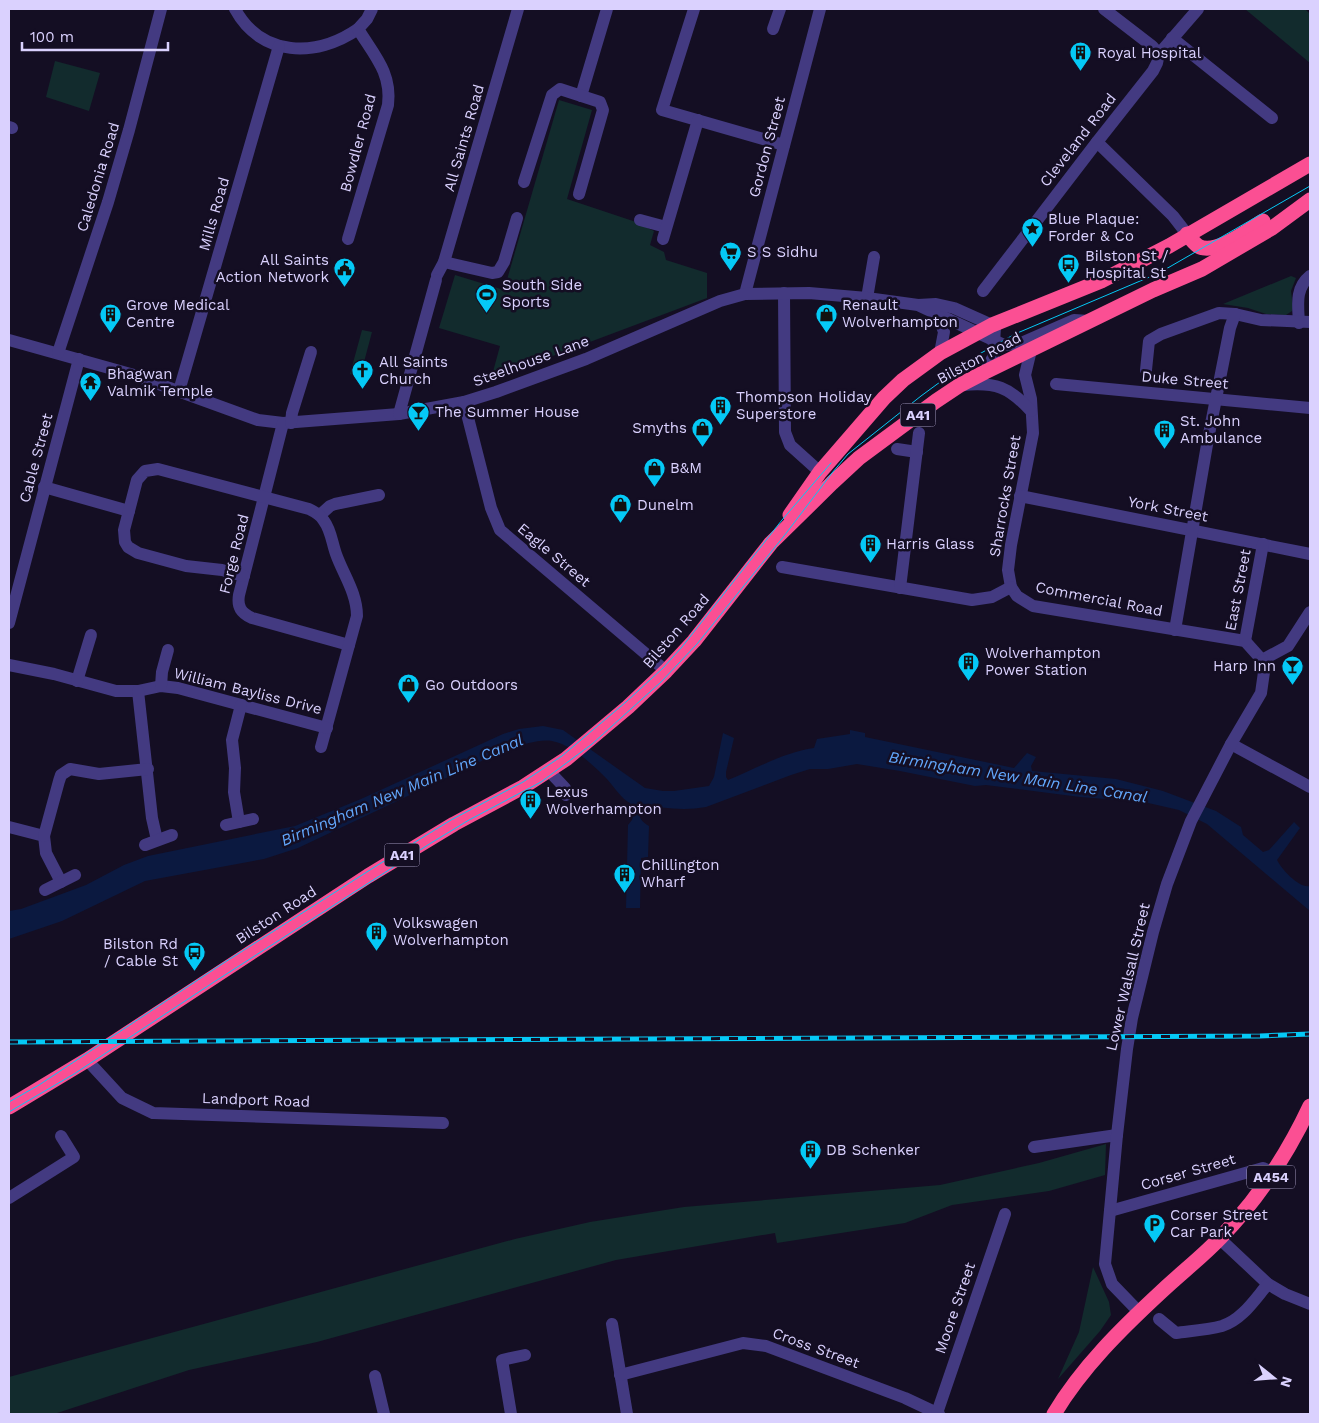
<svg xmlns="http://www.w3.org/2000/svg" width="1319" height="1423" viewBox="0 0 1319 1423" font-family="'Work Sans',sans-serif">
	<rect width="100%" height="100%" fill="#140e23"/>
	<g fill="#122b2d">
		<polygon points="1245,9 1305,9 1310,14 1310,63"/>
		<polygon points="55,61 100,73 89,111 46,97"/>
		<polygon points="559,100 592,110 567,199 633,221 654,231 650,245 664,252 666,260 707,273 707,298 491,379 500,346 439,328 455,275 504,290"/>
		<polygon points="1291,276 1296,278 1291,291 1293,307 1292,311 1286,315 1266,314 1248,308 1223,304"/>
		<polygon points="362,330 372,332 360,377 350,374"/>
		<polygon points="1106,1144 1105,1175 1049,1191 952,1205 905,1223 777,1243 775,1233 616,1260 317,1342 189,1370 54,1414 9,1414 9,1377 515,1239 590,1222 684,1207 940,1185 1039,1163"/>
		<polygon points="1093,1267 1109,1302 1111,1315 1100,1331 1058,1379 1079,1332"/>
	</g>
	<path fill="#0b1940" d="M543 726 563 730 645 788 663 791H674L709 786 714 777 723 733 734 738 726 772V777L728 780C756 769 784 752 814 748L817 739 850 734V730L865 733V737L1014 768 1027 753 1036 757 1031 766 1032 771 1116 779 1163 791 1216 811 1241 827 1243 835 1263 852 1269 850 1294 822 1300 828 1277 860C1282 870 1300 889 1310 886V911L1207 824 1179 810 1144 802 1080 797 986 785 975 786 900 771 857 764 828 769H810L791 775 706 807C684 811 662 808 640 804 638 816 639 820 649 826L648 857 641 858 640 908H626L628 825 632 820 630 803C622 800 613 785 606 778 593 765 571 744 552 741 534 738 505 751 488 758L298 848 264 859 145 881 62 921 9 939V911L21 909 86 885 124 865 148 856 295 826 361 799 503 734 519 729Z"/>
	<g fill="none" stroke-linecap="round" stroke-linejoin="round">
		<g stroke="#433a81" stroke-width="12">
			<path d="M235 9C261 57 316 58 358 29"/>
			<polyline points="694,9 662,110 784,145"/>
			<polyline points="1104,9 1152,46 1159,54"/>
			<polyline points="773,29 780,9"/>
			<polyline points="1172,38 1272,118"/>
			<polyline points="581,96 607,9"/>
			<polyline points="9,127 12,128"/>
			<polyline points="1097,142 1173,216 1187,234"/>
			<polyline points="524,182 552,95 560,89 600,102 603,110 579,194"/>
			<polyline points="640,220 666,227"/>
			<path d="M348 239 388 105C392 73 374 55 358 29L367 19 372 9"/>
			<polyline points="663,239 698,120"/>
			<polyline points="444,262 492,273 498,272 504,262 517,218"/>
			<polyline points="437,275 444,262 518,9"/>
			<polyline points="983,291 1097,142 1153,71 1157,63 1159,54 1198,9"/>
			<polyline points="784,293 785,432 790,445 820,472"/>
			<polyline points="745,294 820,9"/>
			<polyline points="867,298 874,257"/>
			<polyline points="920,306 1004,345 1019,344 1074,320 1089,321"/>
			<polyline points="938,315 944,332 940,353"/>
			<path d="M1299 323C1298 305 1295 288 1310 276"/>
			<polyline points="9,340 134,375 258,420 283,423 399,414 464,402 496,392 586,359 720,301 745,294 809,293 867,298 918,305 936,304 954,308 992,325 995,328 993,357 985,372"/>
			<polyline points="1031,350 1025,375 1031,399 1033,433 1011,545 1008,570 1011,587 1017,596 1033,606 1245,641 1262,660"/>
			<polyline points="58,353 108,202 129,130 161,9"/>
			<polyline points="1146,370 1149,341 1161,334 1219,313 1235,314 1261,320 1310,322"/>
			<polyline points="1056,384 1310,408"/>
			<path d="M963 385C996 382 1009 387 1031 411"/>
			<polyline points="179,391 279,46"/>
			<polyline points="464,402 491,508 500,530 666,671"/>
			<polyline points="399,414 436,280"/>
			<path d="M283 423 239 595C237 607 241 613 252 618L349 645"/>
			<polyline points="291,423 292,413 311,352"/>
			<polyline points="897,449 917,452"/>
			<polyline points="44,487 129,511"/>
			<polyline points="1020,496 1310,554"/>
			<polyline points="320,515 330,506 335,504 379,495"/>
			<polyline points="782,567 972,600 992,597 1011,587"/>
			<path d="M244 576 222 570 186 566 138 553 128 547 125 542 124 530 137 480 145 471 158 469 309 509C315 512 321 515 324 521 331 530 332 543 336 554 343 574 357 593 357 616L321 747"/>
			<polyline points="900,588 919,433"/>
			<polyline points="9,623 79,359"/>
			<polyline points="1175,630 1208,439 1230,328 1235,314"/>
			<polyline points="1245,641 1263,544"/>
			<polyline points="1262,660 1288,646 1310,612"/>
			<polyline points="9,665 54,674 116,691 138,691 161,686 178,688 327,728"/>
			<polyline points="77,681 91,635"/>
			<polyline points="161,686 162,672 168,650"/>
			<polyline points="138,691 152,818 157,840"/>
			<polyline points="1231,744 1310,787"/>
			<polyline points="549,771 565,788 566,795"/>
			<polyline points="239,822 234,792 235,768 232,740 241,705"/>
			<polyline points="226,825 253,819"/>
			<polyline points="9,827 44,836 46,853 61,882"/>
			<polyline points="44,836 59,781 61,775 70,769 99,774 148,769"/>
			<polyline points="145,845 172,835"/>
			<polyline points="45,890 75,875"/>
			<polyline points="87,1060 122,1098 153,1113 443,1123"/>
			<polyline points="1034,1147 1117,1135"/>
			<polyline points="9,1198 74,1157 61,1136"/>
			<polyline points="1110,1211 1263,1168 1274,1173"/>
			<polyline points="1220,1239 1268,1284 1285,1294 1310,1304"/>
			<polyline points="1140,1313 1112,1284 1105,1264 1117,1135 1127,1049 1132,1018 1153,932 1167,884 1191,821 1231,744 1261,693 1264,672 1262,660"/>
			<path d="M1159 1319 1176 1333C1191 1331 1207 1330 1222 1326 1242 1320 1255 1299 1268 1284"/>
			<polyline points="612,1324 627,1414"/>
			<polyline points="620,1375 743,1343 766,1346 905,1398 939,1414"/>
			<polyline points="375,1376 384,1414"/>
			<polyline points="937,1413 1005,1214"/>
			<polyline points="511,1414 502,1360 525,1355"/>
		</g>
		<g stroke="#fb4f93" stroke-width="15">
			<path d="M1187 234C1190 238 1194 243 1198 246 1215 256 1248 230 1263 221"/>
			<polyline points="790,515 820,472 884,398 903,380 940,353 992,325 1101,281 1169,246 1310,164"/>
			<polyline points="9,1107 87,1060 368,876 454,824 523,787 566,759 628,707 666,671 694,641 771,543 832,483 859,458 936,401 960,385 985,372 1153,290 1202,269 1272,228 1310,200"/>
			<path d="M1054 1414C1082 1367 1122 1328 1162 1291 1181 1273 1202 1257 1221 1237 1259 1198 1287 1155 1310 1106"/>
		</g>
		<g stroke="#05c9f6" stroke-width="1">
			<polyline points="9,1102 39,1085 222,964 381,863 451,820 523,782 562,756 626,702 663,668 682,647 782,520 831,463"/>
			<polyline points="9,1112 74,1074 214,982 431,843 469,820 541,782 592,744 661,682 697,644 784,536 832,473 848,454 921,396 974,357 1015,334 1159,273 1310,186"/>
		</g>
		<defs>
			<polyline id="rail" points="9,1042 1260,1036 1310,1034"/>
		</defs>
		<use href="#rail" stroke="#05c9f6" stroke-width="5"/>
		<use href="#rail" stroke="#140e23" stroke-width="3" stroke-dasharray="9" stroke-linecap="butt"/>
	</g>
	<defs>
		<symbol id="building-pin" viewBox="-11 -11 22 30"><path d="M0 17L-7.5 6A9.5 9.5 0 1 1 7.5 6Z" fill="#05c9f6" stroke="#140e23"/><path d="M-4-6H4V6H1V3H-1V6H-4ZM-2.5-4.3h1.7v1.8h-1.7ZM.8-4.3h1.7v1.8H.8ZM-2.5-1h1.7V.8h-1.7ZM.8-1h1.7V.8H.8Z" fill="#111"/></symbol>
		<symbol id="sight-pin" viewBox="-11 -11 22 30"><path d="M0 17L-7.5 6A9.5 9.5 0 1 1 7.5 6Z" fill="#05c9f6" stroke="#140e23"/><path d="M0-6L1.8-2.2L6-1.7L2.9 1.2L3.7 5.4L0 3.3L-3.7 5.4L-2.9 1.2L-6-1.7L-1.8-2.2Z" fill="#111"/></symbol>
		<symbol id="supermarket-pin" viewBox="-11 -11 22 30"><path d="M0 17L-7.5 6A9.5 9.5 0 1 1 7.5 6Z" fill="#05c9f6" stroke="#140e23"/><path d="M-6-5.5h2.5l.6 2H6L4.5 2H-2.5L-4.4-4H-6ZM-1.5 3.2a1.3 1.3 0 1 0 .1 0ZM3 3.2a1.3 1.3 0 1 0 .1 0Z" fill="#111"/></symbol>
		<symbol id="bus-pin" viewBox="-11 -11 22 30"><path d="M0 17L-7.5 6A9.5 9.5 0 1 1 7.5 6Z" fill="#05c9f6" stroke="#140e23"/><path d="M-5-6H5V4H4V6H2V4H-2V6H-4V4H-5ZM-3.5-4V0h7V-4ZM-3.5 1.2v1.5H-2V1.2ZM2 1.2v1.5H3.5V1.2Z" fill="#111"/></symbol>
		<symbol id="civic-pin" viewBox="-11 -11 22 30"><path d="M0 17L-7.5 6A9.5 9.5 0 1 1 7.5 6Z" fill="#05c9f6" stroke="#140e23"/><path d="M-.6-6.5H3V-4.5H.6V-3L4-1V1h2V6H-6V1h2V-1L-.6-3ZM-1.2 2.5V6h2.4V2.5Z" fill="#111"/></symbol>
		<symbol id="stadium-pin" viewBox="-11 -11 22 30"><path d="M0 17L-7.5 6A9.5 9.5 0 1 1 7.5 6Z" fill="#05c9f6" stroke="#140e23"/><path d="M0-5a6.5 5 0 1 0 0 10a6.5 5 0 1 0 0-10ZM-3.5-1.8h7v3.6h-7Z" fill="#111"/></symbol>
		<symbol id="shop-pin" viewBox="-11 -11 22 30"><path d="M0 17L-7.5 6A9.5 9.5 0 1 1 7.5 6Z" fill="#05c9f6" stroke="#140e23"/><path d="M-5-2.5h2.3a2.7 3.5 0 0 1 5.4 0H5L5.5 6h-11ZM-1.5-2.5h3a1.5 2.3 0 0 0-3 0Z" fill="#111"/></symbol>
		<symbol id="church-pin" viewBox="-11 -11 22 30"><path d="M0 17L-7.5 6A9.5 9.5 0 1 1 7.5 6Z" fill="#05c9f6" stroke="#140e23"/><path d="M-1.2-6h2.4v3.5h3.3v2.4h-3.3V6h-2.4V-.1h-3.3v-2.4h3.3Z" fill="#111"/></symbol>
		<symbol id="temple-pin" viewBox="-11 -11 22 30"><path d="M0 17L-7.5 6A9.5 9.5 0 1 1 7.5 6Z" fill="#05c9f6" stroke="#140e23"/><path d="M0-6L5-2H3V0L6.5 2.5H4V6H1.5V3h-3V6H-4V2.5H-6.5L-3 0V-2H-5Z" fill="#111"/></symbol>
		<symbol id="bar-pin" viewBox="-11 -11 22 30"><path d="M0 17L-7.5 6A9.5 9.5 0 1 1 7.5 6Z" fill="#05c9f6" stroke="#140e23"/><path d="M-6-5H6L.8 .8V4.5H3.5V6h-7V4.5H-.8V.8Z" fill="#111"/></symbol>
		<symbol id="parking-pin" viewBox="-11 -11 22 30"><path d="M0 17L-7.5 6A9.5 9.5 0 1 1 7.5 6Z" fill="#05c9f6" stroke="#140e23"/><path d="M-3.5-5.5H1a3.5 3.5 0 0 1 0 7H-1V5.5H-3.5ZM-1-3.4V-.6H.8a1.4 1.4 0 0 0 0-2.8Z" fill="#111"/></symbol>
	</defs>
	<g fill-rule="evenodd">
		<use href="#building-pin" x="1068" y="40" width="25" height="34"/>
		<use href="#sight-pin" x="1020" y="216" width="25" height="34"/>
		<use href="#supermarket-pin" x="718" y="240" width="25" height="34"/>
		<use href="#bus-pin" x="1056" y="252" width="25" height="34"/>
		<use href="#civic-pin" x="332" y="256" width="25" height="34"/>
		<use href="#stadium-pin" x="474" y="282" width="25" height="34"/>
		<use href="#building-pin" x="98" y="302" width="25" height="34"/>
		<use href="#shop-pin" x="814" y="302" width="25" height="34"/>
		<use href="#church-pin" x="350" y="358" width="25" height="34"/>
		<use href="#temple-pin" x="78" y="370" width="25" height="34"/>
		<use href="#building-pin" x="708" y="394" width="25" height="34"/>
		<use href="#bar-pin" x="406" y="400" width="25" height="34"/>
		<use href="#shop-pin" x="690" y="416" width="25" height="34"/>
		<use href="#building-pin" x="1152" y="418" width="25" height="34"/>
		<use href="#shop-pin" x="642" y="456" width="25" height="34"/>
		<use href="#shop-pin" x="608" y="492" width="25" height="34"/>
		<use href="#building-pin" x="858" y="532" width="25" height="34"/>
		<use href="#building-pin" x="956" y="650" width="25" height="34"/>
		<use href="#bar-pin" x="1280" y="654" width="25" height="34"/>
		<use href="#shop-pin" x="396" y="672" width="25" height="34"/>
		<use href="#building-pin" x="518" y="788" width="25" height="34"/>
		<use href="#building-pin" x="612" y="862" width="25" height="34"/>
		<use href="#building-pin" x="364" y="920" width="25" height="34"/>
		<use href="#bus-pin" x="182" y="940" width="25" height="34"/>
		<use href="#building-pin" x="798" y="1138" width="25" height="34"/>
		<use href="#parking-pin" x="1142" y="1212" width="25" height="34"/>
	</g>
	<g text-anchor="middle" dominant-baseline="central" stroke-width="5" stroke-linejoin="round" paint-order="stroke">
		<g fill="#140e23" stroke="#9f96bc" stroke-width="1">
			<rect x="900.5" y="403.5" width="35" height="23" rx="4"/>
			<rect x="384.5" y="843.5" width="35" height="23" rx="4"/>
			<rect x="1247" y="1165.5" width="48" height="23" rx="4"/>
		</g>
		<g font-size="14" font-weight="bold" fill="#dad1fe">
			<text x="918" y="415">A41</text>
			<text x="402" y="855">A41</text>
			<text x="1271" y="1177">A454</text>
		</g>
		<g font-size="15" fill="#dad1fe" stroke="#140e23" text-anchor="start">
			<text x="1097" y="53">Royal Hospital</text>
			<text x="1048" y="219">Blue Plaque:<tspan x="1048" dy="17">Forder &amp; Co</tspan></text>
			<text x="747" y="252">S S Sidhu</text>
			<text x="1085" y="256">Bilston St /<tspan x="1085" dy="17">Hospital St</tspan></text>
			<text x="329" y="260" text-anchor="end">All Saints<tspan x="329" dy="17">Action Network</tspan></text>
			<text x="502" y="285">South Side<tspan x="502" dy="17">Sports</tspan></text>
			<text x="126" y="305">Grove Medical<tspan x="126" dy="17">Centre</tspan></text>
			<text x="842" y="305">Renault<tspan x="842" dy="17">Wolverhampton</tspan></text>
			<text x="379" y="362">All Saints<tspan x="379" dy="17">Church</tspan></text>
			<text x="107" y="374">Bhagwan<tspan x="107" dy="17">Valmik Temple</tspan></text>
			<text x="736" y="397">Thompson Holiday<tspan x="736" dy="17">Superstore</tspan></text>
			<text x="435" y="412">The Summer House</text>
			<text x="1180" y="421">St. John<tspan x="1180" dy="17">Ambulance</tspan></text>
			<text x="687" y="428" text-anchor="end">Smyths</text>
			<text x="670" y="468">B&amp;M</text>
			<text x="637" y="505">Dunelm</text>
			<text x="886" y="544">Harris Glass</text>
			<text x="985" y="653">Wolverhampton<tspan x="985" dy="17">Power Station</tspan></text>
			<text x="1276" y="666" text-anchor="end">Harp Inn</text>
			<text x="425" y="685">Go Outdoors</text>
			<text x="546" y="792">Lexus<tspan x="546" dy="17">Wolverhampton</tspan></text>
			<text x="641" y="865">Chillington<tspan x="641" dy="17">Wharf</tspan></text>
			<text x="393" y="923">Volkswagen<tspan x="393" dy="17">Wolverhampton</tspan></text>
			<text x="178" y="944" text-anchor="end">Bilston Rd<tspan x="178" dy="17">/ Cable St</tspan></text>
			<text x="826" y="1150">DB Schenker</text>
			<text x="1170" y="1215">Corser Street<tspan x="1170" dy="17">Car Park</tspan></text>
		</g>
		<g font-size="15" fill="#dad1fe" stroke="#140e23">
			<text transform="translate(464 138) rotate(-74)">All Saints Road</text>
			<text transform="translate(1078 140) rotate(-52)">Cleveland Road</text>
			<text transform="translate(358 143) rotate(-75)">Bowdler Road</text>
			<text transform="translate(767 147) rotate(-75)">Gordon Street</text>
			<text transform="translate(98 177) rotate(-73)">Caledonia Road</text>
			<text transform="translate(214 214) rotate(-74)">Mills Road</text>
			<text transform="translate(979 358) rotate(-28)">Bilston Road</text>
			<text transform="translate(531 361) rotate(-20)">Steelhouse Lane</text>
			<text transform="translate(1185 380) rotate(5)">Duke Street</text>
			<text transform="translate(36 458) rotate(-75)">Cable Street</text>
			<text transform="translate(1005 496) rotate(-80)">Sharrocks Street</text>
			<text transform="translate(1168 509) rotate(11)">York Street</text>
			<text transform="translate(234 554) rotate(-76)">Forge Road</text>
			<text transform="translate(554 555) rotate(40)">Eagle Street</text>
			<text transform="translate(1238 590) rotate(-79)">East Street</text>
			<text transform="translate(1099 599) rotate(11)">Commercial Road</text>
			<text transform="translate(676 631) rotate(-49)">Bilston Road</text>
			<text transform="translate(248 691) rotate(14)">William Bayliss Drive</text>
			<text transform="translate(276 915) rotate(-33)">Bilston Road</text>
			<text transform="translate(1128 977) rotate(-77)">Lower Walsall Street</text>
			<text transform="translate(256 1100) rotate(2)">Landport Road</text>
			<text transform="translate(1188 1172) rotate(-16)">Corser Street</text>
			<text transform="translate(955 1308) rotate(-71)">Moore Street</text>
			<text transform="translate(816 1348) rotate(20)">Cross Street</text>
		</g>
		<g font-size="16" font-style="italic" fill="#62a7fc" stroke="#140e23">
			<text transform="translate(1018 777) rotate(9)">Birmingham New Main Line Canal</text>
			<text transform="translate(402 790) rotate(-23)">Birmingham New Main Line Canal</text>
		</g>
	</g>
	<rect width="1319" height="1423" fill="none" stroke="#dad1fe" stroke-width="20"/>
	<g transform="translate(1274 1378) rotate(107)" stroke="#140e23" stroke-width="4" paint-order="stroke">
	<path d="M0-4L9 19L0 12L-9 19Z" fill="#dad1fe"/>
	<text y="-8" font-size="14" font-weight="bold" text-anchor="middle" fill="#dad1fe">N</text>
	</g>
	<path d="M22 42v8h146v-8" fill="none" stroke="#dad1fe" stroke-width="2.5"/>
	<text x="30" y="42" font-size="15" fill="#dad1fe" stroke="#140e23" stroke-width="4" paint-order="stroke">100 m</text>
</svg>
